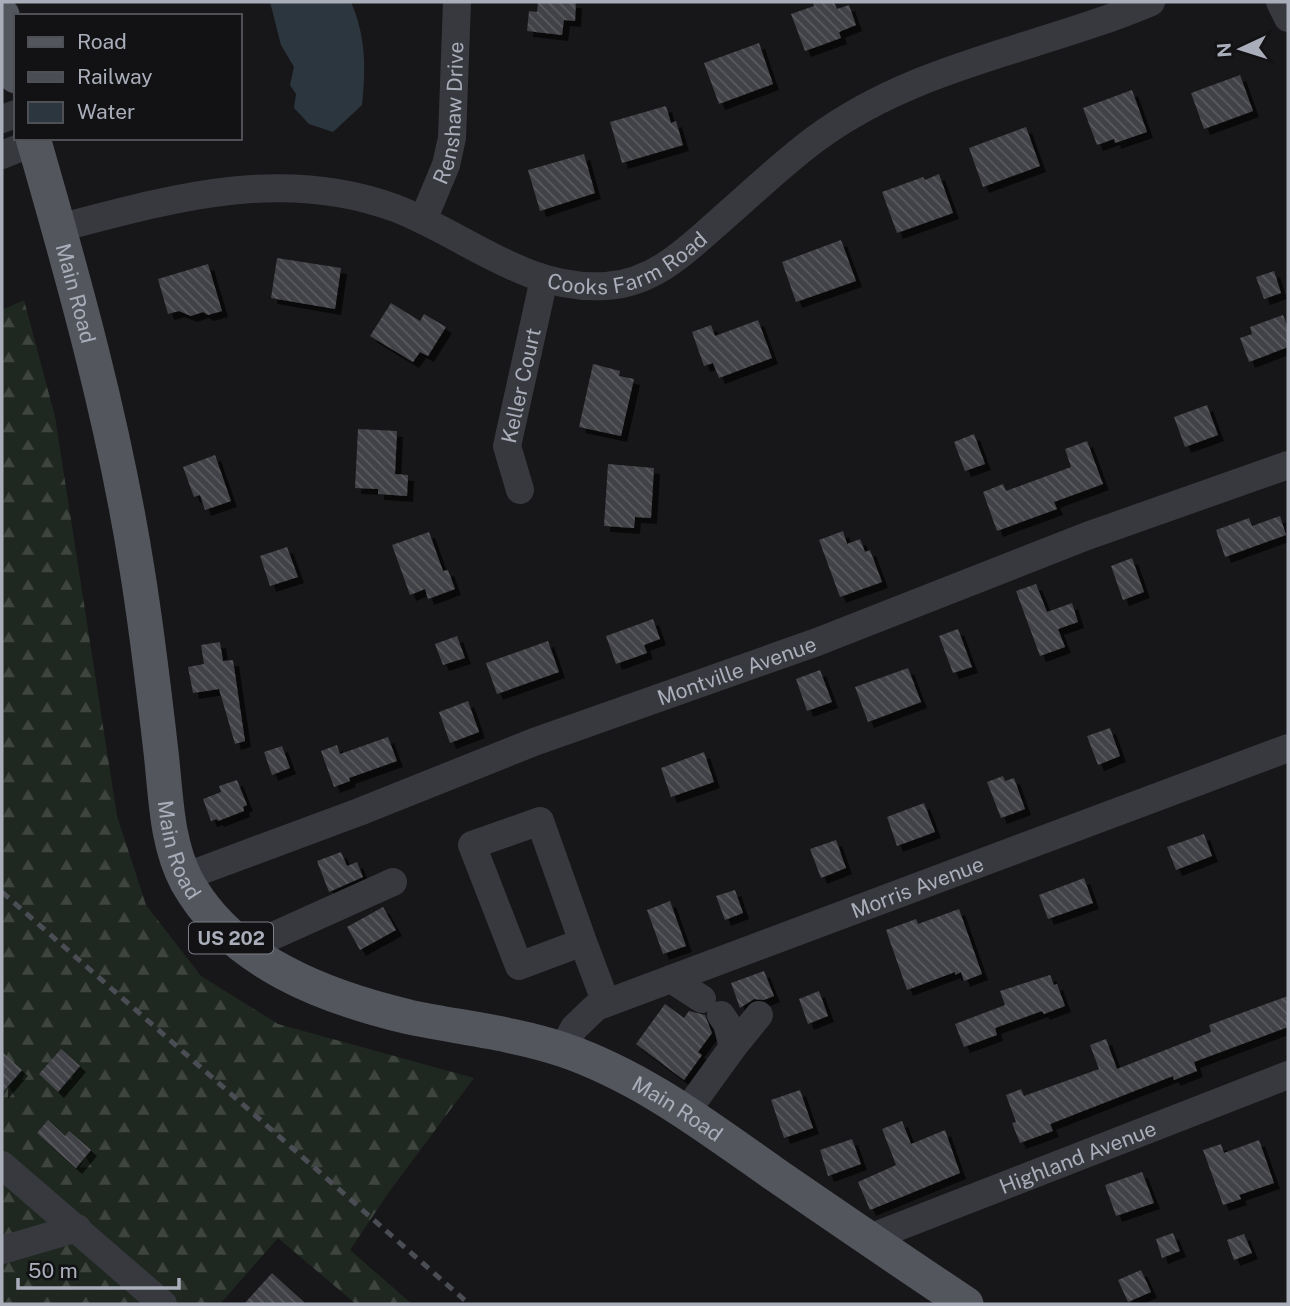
<svg xmlns="http://www.w3.org/2000/svg" width="1290" height="1306" viewBox="0 0 1290 1306" font-family="'Public Sans',sans-serif">
	<defs>
		<pattern id="forest-firs" width="22" height="20" patternUnits="userSpaceOnUse" patternTransform="scale(1.75)"><rect width="22" height="20" fill="#1f2820"/><path d="M5 1l3.5 6h-7zM16 11l3.5 6h-7z" fill="#3d453e"/></pattern>
		<pattern id="building-back-hatch" width="6" height="6" patternUnits="userSpaceOnUse" patternTransform="scale(1.75)"><rect width="6" height="6" fill="#414246"/><path d="M-1 5l2 2M0 0l6 6M5-1l2 2" fill="none" stroke="#5a5b5f"/></pattern>
		<filter id="shadow"><feDropShadow dx="6" dy="6" stdDeviation="0" flood-color="#0009"/></filter>
	</defs>
	<rect width="100%" height="100%" fill="#171719"/>
	<polygon fill="url(#forest-firs)" points="24,300 55,417 117,816 146,905 201,976 278,1024 474,1078 389,1192 350,1250 412,1304 356,1304 278,1238 220,1304 2,1304 2,310"/>
	<path fill="#2c363e" d="M270 2H351C366 37 366 68 362 105L333 132 309 124 294 108 296 94 290 85 294 67 281 45Z"/>
	<g fill="url(#building-back-hatch)" filter="url(#shadow)">
		<polygon points="538,2 576,2 575,21 564,20 562,35 527,31 529,11 537,12"/>
		<polygon points="813,2 834,2 837,9 849,5 856,25 839,32 841,38 805,51 791,14 814,6"/>
		<polygon points="759,43 773,84 719,104 704,63"/>
		<polygon points="1240,75 1253,111 1204,129 1191,93"/>
		<polygon points="1132,90 1147,132 1115,143 1114,139 1097,145 1083,108"/>
		<polygon points="666,106 671,123 676,121 683,145 622,163 610,122"/>
		<polygon points="1026,127 1040,166 983,187 969,148"/>
		<polygon points="584,154 595,193 540,211 528,170"/>
		<polygon points="939,174 953,213 897,233 882,192 923,177 925,180"/>
		<polygon points="841,240 856,281 796,302 782,262"/>
		<polygon points="277,258 341,268 335,309 271,298"/>
		<polygon points="208,264 222,311 208,315 203,312 191,316 179,311 168,314 158,279"/>
		<polygon points="1274,271 1281,293 1264,299 1256,277"/>
		<polygon points="391,303 420,321 424,314 446,327 428,356 420,352 413,362 370,336"/>
		<polygon points="1283,315 1288,328 1288,347 1249,362 1240,338 1252,334 1250,327"/>
		<polygon points="758,320 772,358 719,378 713,363 704,366 692,332 711,325 715,336"/>
		<polygon points="593,364 620,371 619,376 634,379 621,436 579,427"/>
		<polygon points="1207,405 1218,435 1185,447 1174,417"/>
		<polygon points="358,429 397,431 395,474 408,475 407,496 378,494 378,489 355,488"/>
		<polygon points="974,434 985,464 965,471 954,442"/>
		<polygon points="1087,441 1103,484 1054,502 1057,509 997,531 983,492 1003,484 1006,491 1071,467 1065,449"/>
		<polygon points="215,455 231,501 205,510 200,495 194,497 183,467"/>
		<polygon points="608,464 654,468 651,518 635,517 634,528 604,526"/>
		<polygon points="1280,516 1286,535 1225,557 1216,530 1249,518 1252,526"/>
		<polygon points="843,531 847,544 860,539 865,552 870,550 882,582 840,597 819,540"/>
		<polygon points="429,532 443,571 448,570 455,589 428,599 425,589 410,595 392,545"/>
		<polygon points="287,547 298,577 270,586 260,556"/>
		<polygon points="1132,558 1144,592 1123,600 1111,566"/>
		<polygon points="1036,584 1047,612 1072,603 1078,622 1058,629 1065,647 1040,656 1016,591"/>
		<polygon points="653,619 660,639 644,645 647,653 616,664 606,636"/>
		<polygon points="958,629 972,667 953,673 939,636"/>
		<polygon points="457,636 465,658 443,665 435,644"/>
		<polygon points="548,641 559,672 497,694 486,663"/>
		<polygon points="220,642 223,661 233,660 245,741 235,744 219,689 193,693 188,667 204,664 201,645"/>
		<polygon points="908,668 921,702 868,722 855,687"/>
		<polygon points="820,670 832,702 807,711 796,679"/>
		<polygon points="468,701 479,732 450,743 439,712"/>
		<polygon points="1110,728 1120,756 1098,765 1087,736"/>
		<polygon points="388,737 397,761 349,778 350,781 334,787 321,751 337,745 340,754"/>
		<polygon points="282,746 290,768 272,775 264,752"/>
		<polygon points="704,752 714,782 671,797 661,768"/>
		<polygon points="1003,776 1005,781 1014,778 1025,809 1001,818 987,782"/>
		<polygon points="237,780 247,805 243,807 244,811 218,821 217,819 211,821 203,799 221,792 219,786"/>
		<polygon points="924,803 935,832 897,846 887,817"/>
		<polygon points="1204,834 1212,856 1176,870 1167,847"/>
		<polygon points="836,840 846,868 821,878 810,849"/>
		<polygon points="341,852 347,866 357,862 363,877 329,892 317,861"/>
		<polygon points="1084,878 1093,903 1048,919 1039,895"/>
		<polygon points="735,890 743,913 725,920 716,896"/>
		<polygon points="670,901 686,946 663,954 647,910"/>
		<polygon points="383,907 396,930 360,950 347,927"/>
		<polygon points="959,909 982,974 964,981 961,972 955,975 955,972 907,990 886,930 916,919 918,924"/>
		<polygon points="764,971 774,996 764,1000 754,999 740,1008 731,983"/>
		<polygon points="1050,975 1054,985 1057,984 1065,1006 1044,1014 1042,1011 995,1028 997,1035 964,1047 955,1024 1005,1005 1000,991"/>
		<polygon points="819,991 828,1016 808,1024 799,999"/>
		<polygon points="1288,996 1288,1027 1194,1062 1197,1071 1174,1080 1173,1076 1050,1124 1053,1131 1020,1143 1012,1123 1016,1122 1006,1095 1021,1089 1024,1096 1099,1069 1090,1045 1106,1039 1117,1069 1211,1032 1209,1025"/>
		<polygon points="665,1004 684,1018 689,1011 705,1015 712,1033 698,1052 702,1055 684,1080 636,1044"/>
		<polygon points="61,1049 80,1066 58,1092 39,1074"/>
		<polygon points="2,1052 22,1070 2,1093"/>
		<polygon points="800,1090 813,1128 784,1138 771,1100"/>
		<polygon points="48,1120 65,1136 69,1131 91,1150 76,1168 37,1133"/>
		<polygon points="902,1121 911,1144 945,1130 960,1173 870,1210 858,1182 896,1165 882,1129"/>
		<polygon points="852,1139 861,1164 828,1176 820,1150"/>
		<polygon points="1259,1140 1274,1183 1239,1195 1241,1199 1223,1205 1203,1150 1221,1144 1224,1153"/>
		<polygon points="1142,1172 1154,1203 1116,1216 1105,1185"/>
		<polygon points="1173,1233 1180,1251 1162,1258 1156,1239"/>
		<polygon points="1244,1234 1252,1253 1234,1260 1227,1240"/>
		<polygon points="1141,1270 1151,1292 1128,1302 1118,1280"/>
		<polygon points="272,1273 306,1304 244,1304"/>
	</g>
	<g fill="none" stroke-linecap="round" stroke-linejoin="round">
		<g stroke="#38393f" stroke-width="28">
			<polyline points="1280,2 1288,18"/>
			<polyline points="2,119 16,114"/>
			<polyline points="2,155 34,142"/>
			<path id="s1" d="M423 220 446 165 452 138 457 2"/>
			<path id="s2" d="M59 228C170 199 282 166 395 208 466 235 525 291 606 286 655 283 688 249 723 218 753 192 782 164 814 140 916 64 1038 50 1151 2"/>
			<path id="s3" d="M520 490 507 446 544 279"/>
			<path id="s4" d="M184 877 359 812 534 742 817 642 1087 536 1288 465"/>
			<polyline points="583,942 540,821 472,845 519,966 583,942 606,1003"/>
			<polyline points="244,949 393,882"/>
			<polyline points="671,979 702,999"/>
			<polyline points="721,1015 727,1024 733,1047"/>
			<path id="s5" d="M563 1049 574 1028 596 1007 1288 748"/>
			<polyline points="686,1112 733,1047 759,1015"/>
			<polyline points="2,1165 163,1304"/>
			<path id="s6" d="M867 1239 1288 1075"/>
			<polyline points="2,1250 77,1228"/>
		</g>
		<g stroke="#54565e" stroke-width="35">
			<polyline points="2,15 16,76"/>
			<path id="s7" d="M33 138C74 280 114 423 137 569 147 630 154 691 161 752 166 795 166 843 187 882 232 962 324 997 409 1017 461 1028 514 1033 564 1050 642 1077 706 1126 773 1173 837 1217 901 1261 966 1304"/>
		</g>
		<polyline stroke="#4b4d54" stroke-width="5" stroke-dasharray="9 7" stroke-linecap="butt" points="2,892 469,1304"/>
	</g>
	<g text-anchor="middle" dominant-baseline="central" stroke-width="7" stroke-linejoin="round" paint-order="stroke">
		<rect fill="#121214" stroke="#7c7f88" stroke-width="2" x="189" y="922.5" width="84" height="31" rx="5"/>
		<g font-size="19" font-weight="bold" fill="#a9aeba">
			<text x="231" y="938">US 202</text>
		</g>
		<g font-size="21" fill="#a9aeba" stroke="#121214">
			<text stroke="none"><textPath href="#s1" startOffset="112">Renshaw Drive</textPath></text>
			<text stroke="none"><textPath href="#s2" startOffset="597">Cooks Farm Road</textPath></text>
			<text stroke="none"><textPath href="#s7" startOffset="161">Main Road</textPath></text>
			<text stroke="none"><textPath href="#s3" startOffset="108">Keller Court</textPath></text>
			<text stroke="none"><textPath href="#s4" startOffset="590">Montville Avenue</textPath></text>
			<text stroke="none"><textPath href="#s7" startOffset="728">Main Road</textPath></text>
			<text stroke="none"><textPath href="#s5" startOffset="397">Morris Avenue</textPath></text>
			<text stroke="none"><textPath href="#s7" startOffset="1316">Main Road</textPath></text>
			<text stroke="none"><textPath href="#s6" startOffset="226">Highland Avenue</textPath></text>
		</g>
	</g>
	<rect width="1290" height="1306" fill="none" stroke="#a9aeba" stroke-width="7"/>
	<rect x="14" y="14" width="228" height="126" fill="#121214" stroke="#4e5056" stroke-width="2"/>
	<rect x="28" y="37" width="35" height="10" fill="#54565e" stroke="#4e5056" stroke-width="2"/>
	<text x="77" y="49" font-size="21" fill="#a9aeba">Road</text>
	<rect x="28" y="72" width="35" height="10" fill="#4b4d54" stroke="#4e5056" stroke-width="2"/>
	<text x="77" y="84" font-size="21" fill="#a9aeba">Railway</text>
	<rect x="28" y="102" width="35" height="21" fill="#2c363e" stroke="#4e5056" stroke-width="2"/>
	<text x="77" y="119" font-size="21" fill="#a9aeba">Water</text>
	<g transform="translate(1241 49) rotate(266)" stroke="#121214" stroke-width="5" paint-order="stroke">
	<path d="M0-5L12 26L0 18L-12 26Z" fill="#a9aeba"/>
	<text y="-10" font-size="19" font-weight="bold" text-anchor="middle" fill="#a9aeba">N</text>
	</g>
	<path d="M18 1278v10h161v-10" fill="none" stroke="#a9aeba" stroke-width="3.5"/>
	<text x="28" y="1278" font-size="21" fill="#a9aeba" stroke="#121214" stroke-width="5" paint-order="stroke">50 m</text>
</svg>
